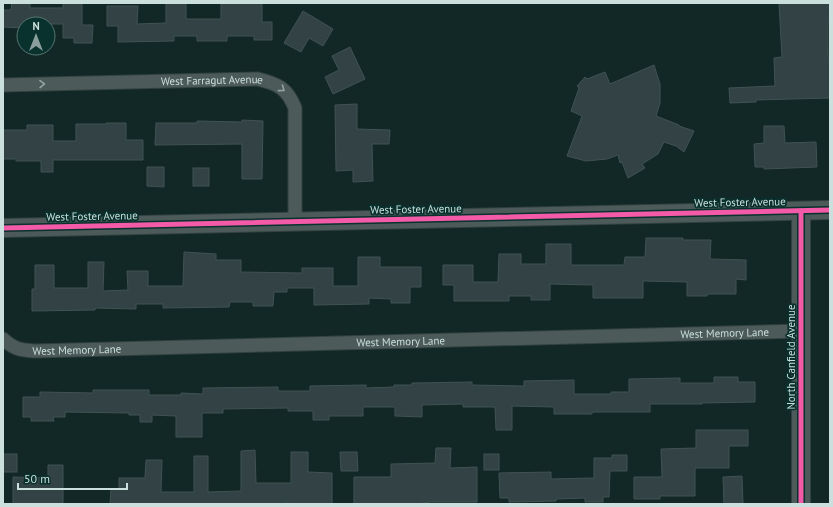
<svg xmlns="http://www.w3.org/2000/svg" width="833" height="507" viewBox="0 0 833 507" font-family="'PT Sans',sans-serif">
	<rect width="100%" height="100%" fill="#122826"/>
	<g fill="#334345" stroke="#415253">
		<polygon points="12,3 30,3 30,8 63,8 63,3 82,3 82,25 93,25 92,43 74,43 74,38 63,38 63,24 24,24 24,28 3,27 3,10 11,10"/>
		<polygon points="166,3 186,3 186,19 221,19 221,3 262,3 262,22 272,22 272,40 254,40 254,36 227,36 227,41 197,41 197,36 174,36 174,41 118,42 118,26 107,26 107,6 138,6 137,24 166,23"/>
		<polygon points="779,3 830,3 830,22 828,22 828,56 830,56 830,98 756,100 756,102 730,103 729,88 775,86 774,58 782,57"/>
		<polygon points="303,11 333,29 323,46 309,38 301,52 284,43"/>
		<polygon points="350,47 365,79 333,94 325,77 339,70 332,56"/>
		<polygon points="654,65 660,84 660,103 656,116 679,125 679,126 694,131 684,152 676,146 664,142 658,154 642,164 645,168 628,178 622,162 620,163 618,155 607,159 586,161 567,156 582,116 571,111 579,88 577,86 585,77 587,79 605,72 610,84"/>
		<polygon points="357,104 357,129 390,130 389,144 372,144 373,181 353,182 353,170 336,171 335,105"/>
		<polygon points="242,120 263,121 262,179 242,179 242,144 155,145 156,123 197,123 197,121 242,122"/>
		<polygon points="106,123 126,123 126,140 143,140 143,160 53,160 53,172 41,172 41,161 16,161 16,159 3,159 3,130 27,130 27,125 53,125 53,141 76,141 76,124 106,124"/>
		<polygon points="764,126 784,126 785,143 816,142 817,167 764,169 764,167 755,167 754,144 764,143"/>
		<polygon points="147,167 164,167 164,187 147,186"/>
		<rect x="193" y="168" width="16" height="18"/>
		<polygon points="646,238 683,238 683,240 711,240 710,259 746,260 746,280 736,279 736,294 707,294 707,296 687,296 687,282 643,281 643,298 593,298 593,285 550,284 550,300 531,300 531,296 509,296 509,301 454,301 454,285 443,285 443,265 473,265 473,282 498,282 499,254 521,254 521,264 546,264 546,244 571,244 571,265 624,265 625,257 645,257"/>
		<polygon points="184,252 216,254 216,260 241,260 241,272 302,273 302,268 333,268 333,286 358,286 358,257 380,257 380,267 421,267 421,287 410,287 410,303 391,303 391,299 369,298 369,304 314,305 314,288 287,288 287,292 274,292 273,306 253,306 253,302 230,302 229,307 163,308 163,304 136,304 136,309 95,308 95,310 32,311 32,289 35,289 35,265 54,265 54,288 88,288 88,262 104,262 103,291 128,290 127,271 148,271 148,286 183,286"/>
		<polygon points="714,377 738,377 738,382 755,382 755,402 702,403 702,404 650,404 650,412 592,412 592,414 554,414 554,407 512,406 512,430 496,430 495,407 463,407 463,404 422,405 422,417 395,416 395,407 363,407 363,416 329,416 329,420 313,420 313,411 288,411 288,408 223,409 223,413 202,413 202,437 176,437 176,416 152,415 152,422 140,422 140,415 129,415 129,413 65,412 65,417 53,417 54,421 31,421 31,417 23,417 23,397 40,397 40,392 93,393 93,390 149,390 149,395 181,395 181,393 203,394 203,388 278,387 278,391 310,391 310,386 366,385 366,388 394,387 394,385 412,385 412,383 472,382 472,385 524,386 524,381 574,380 574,394 611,394 611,392 629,392 629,379 680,378 680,383 714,383"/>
		<polygon points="696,430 748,430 748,446 729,446 729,468 695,468 695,496 660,496 660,499 634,499 634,477 662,477 661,449 696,448"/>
		<polygon points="436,448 451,448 450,468 477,467 477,502 430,502 417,504 354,504 354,477 391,477 391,464 435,463"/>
		<polygon points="255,450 256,483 291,483 291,452 308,452 308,472 332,473 332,504 283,503 283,504 110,504 111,489 119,489 119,478 145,478 146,460 162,460 161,492 194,492 194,456 208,456 208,492 241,491 241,451"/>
		<polygon points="340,452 357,452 358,471 341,471"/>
		<rect x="3" y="454" width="14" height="18"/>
		<rect x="484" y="454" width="15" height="16"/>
		<polygon points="612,455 627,455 627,471 610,471 609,497 603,497 603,502 585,502 585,498 556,499 556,501 509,502 509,498 500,498 499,473 551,472 551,479 594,478 594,458 612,458"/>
		<polygon points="48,465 63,465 63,504 13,504 13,477 48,478"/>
		<polygon points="742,476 743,504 724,504 723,477"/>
	</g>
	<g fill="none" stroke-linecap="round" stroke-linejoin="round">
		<defs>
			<g id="street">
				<path id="s1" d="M3 85 258 79C278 84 287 88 295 108V222"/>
				<path id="s2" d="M3 339C14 349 20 350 34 351L801 331"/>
			</g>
			<g id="secondary">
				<polyline points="3,228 830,210"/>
				<polyline points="801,504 801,211"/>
			</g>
		</defs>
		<use href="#street" stroke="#324240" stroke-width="15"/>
		<use href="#secondary" stroke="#324240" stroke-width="20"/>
		<use href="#street" stroke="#4c5b59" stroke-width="13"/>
		<use href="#secondary" stroke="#4c5b59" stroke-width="18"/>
		<defs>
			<g id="cycleway">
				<polyline points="3,228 830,210"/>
				<polyline points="801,504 801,211"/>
			</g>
		</defs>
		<use href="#cycleway" stroke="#09312d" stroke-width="8"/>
		<use href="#cycleway" stroke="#f35aa7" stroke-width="5"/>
	</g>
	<defs><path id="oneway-chevron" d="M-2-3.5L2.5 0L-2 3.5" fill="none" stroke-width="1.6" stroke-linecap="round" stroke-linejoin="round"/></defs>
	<g stroke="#92a4a1">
		<use href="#oneway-chevron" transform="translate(42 84) rotate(-1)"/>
		<use href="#oneway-chevron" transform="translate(282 89) rotate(36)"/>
	</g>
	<g text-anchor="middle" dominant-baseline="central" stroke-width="3.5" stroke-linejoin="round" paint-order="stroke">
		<g font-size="11" fill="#cbdfdc" stroke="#09312d">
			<text stroke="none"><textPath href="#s1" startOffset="209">West Farragut Avenue</textPath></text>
			<text transform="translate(740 202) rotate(-1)">West Foster Avenue</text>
			<text transform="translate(416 209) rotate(-1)">West Foster Avenue</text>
			<text transform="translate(92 216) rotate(-1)">West Foster Avenue</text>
			<text stroke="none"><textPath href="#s2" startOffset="725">West Memory Lane</textPath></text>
			<text stroke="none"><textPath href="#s2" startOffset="401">West Memory Lane</textPath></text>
			<text stroke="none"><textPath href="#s2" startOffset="77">West Memory Lane</textPath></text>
			<text transform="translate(791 357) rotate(-90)">North Canfield Avenue</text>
		</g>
	</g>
	<rect width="833" height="507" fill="none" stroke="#cbdfdc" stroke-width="8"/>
	<g transform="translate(36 36)"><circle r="19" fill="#09312d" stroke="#577773"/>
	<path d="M0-3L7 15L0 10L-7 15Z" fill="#8a9f9c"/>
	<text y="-6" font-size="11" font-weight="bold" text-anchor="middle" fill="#cbdfdc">N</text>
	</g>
	<path d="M18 483v6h109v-6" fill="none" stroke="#cbdfdc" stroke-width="2"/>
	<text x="24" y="483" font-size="12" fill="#cbdfdc" stroke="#09312d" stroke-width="3" paint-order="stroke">50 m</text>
</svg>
